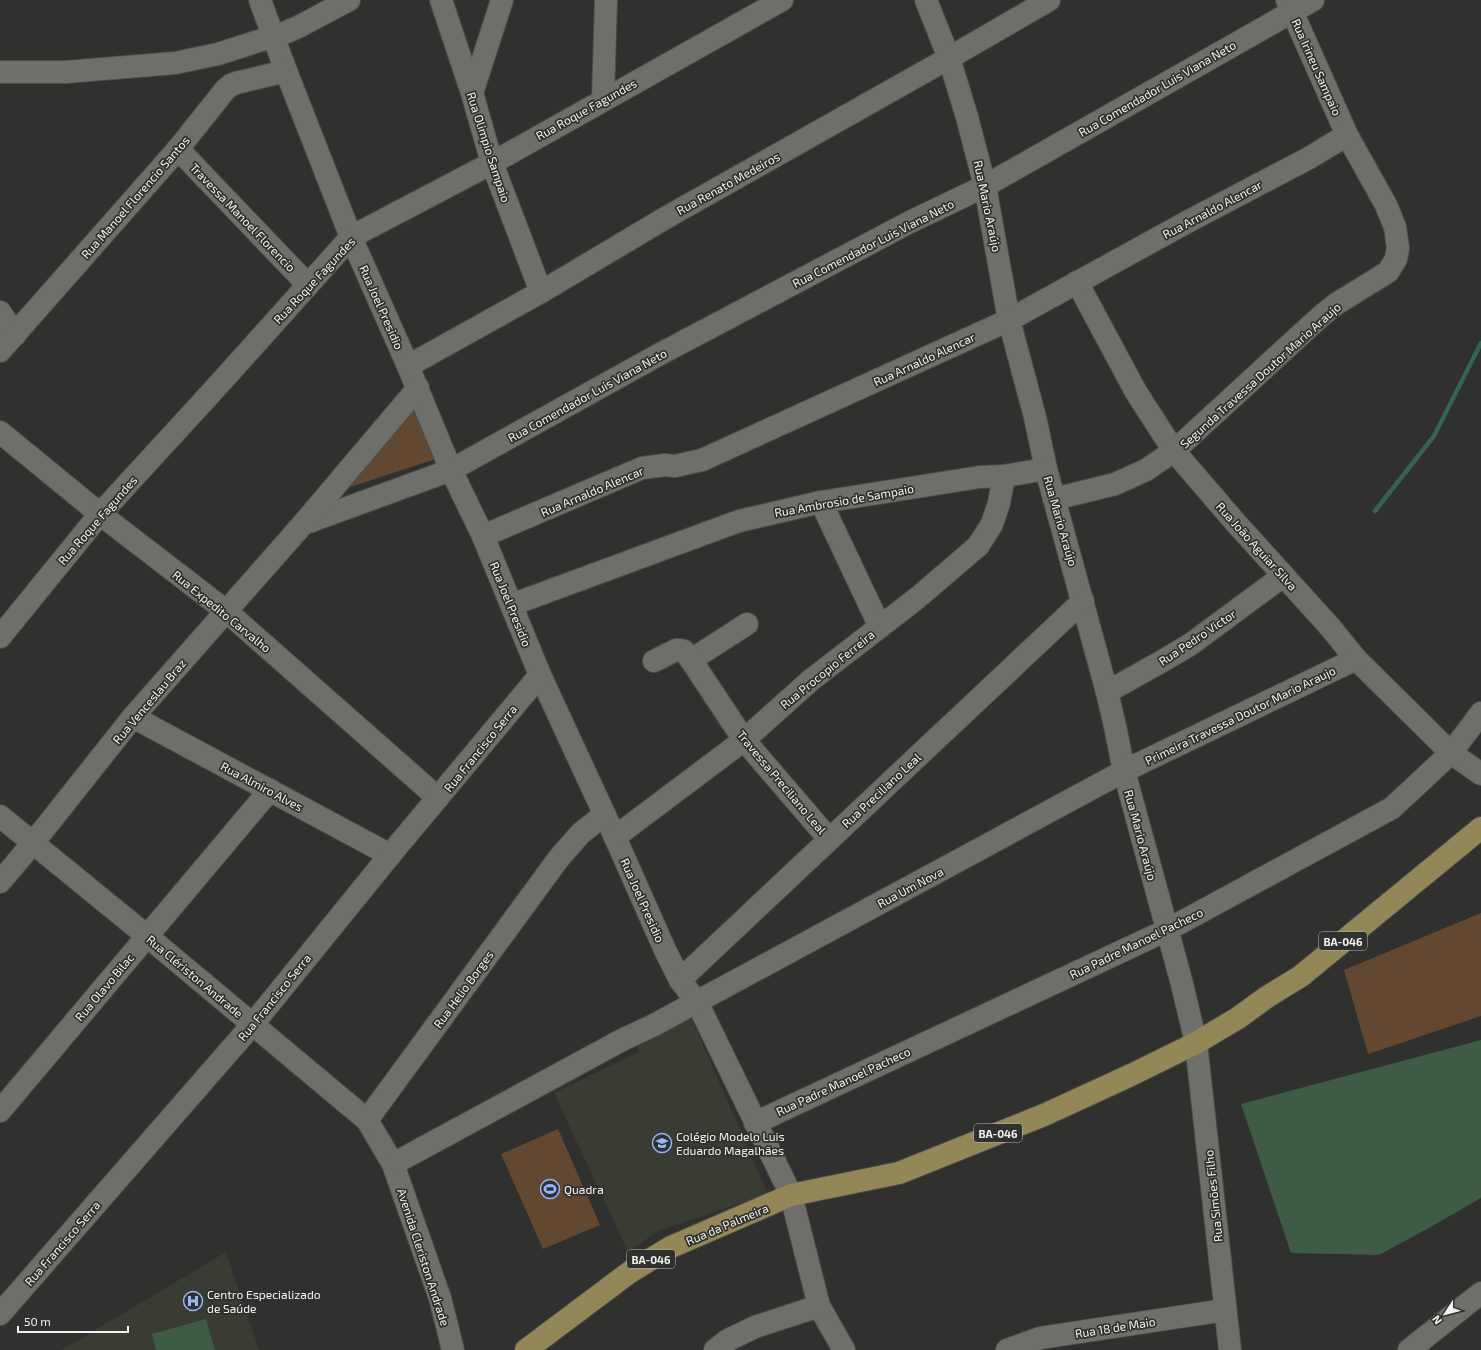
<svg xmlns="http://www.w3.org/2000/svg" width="1481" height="1350" viewBox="0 0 1481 1350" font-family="'Exo 2',sans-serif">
	<rect width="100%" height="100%" fill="#30312e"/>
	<g fill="#393c33">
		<polygon points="691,1018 768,1194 658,1231 628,1252 554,1093 639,1052 637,1042"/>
		<polygon points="226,1252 259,1350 62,1350"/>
	</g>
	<g fill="#624830">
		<polygon points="416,404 442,457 341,490"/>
		<polygon points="1481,913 1481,1016 1368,1054 1344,970"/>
		<polygon points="558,1129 600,1225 543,1249 501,1154"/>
	</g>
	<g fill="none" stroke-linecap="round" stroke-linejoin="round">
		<polyline stroke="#356158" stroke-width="4.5" points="1375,511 1434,436 1481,343"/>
	</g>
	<g fill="#3e5c45">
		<polygon points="1481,1040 1481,1198 1427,1229 1379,1255 1291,1253 1241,1104"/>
		<polygon points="206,1319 215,1350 156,1350 152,1334"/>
	</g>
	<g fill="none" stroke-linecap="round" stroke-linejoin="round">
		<defs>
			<g id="minor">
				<polyline points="260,0 286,71 351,237 408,366 451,470 483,536 540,675 615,837 665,950 680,980 697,1002 791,1195 819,1306 844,1350"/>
				<polyline points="441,0 472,93 492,163 541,292"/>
				<polyline points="926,0 949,58 967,117 985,186 1009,320 1035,417 1046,469 1107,692 1115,726 1124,771 1182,984 1196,1043 1230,1350"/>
				<polyline points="0,72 66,72 175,63 218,54 287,32 300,26 349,0"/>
				<polyline points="472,93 502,0"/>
				<polyline points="603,99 606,0"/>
				<polyline points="178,149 308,285"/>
				<polyline points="1077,282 1136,392 1174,451 1235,522 1330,627 1356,659 1451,753 1481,774"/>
				<polyline points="0,312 15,335"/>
				<polyline points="0,351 178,149 225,90 231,85 236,83 286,71"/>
				<polyline points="408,366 541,292 667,217 949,58 1049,0"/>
				<polyline points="0,432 100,514 226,611 438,798"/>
				<polyline points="1054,499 1115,484 1146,470 1174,451 1320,317 1336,304 1388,272 1396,259 1398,248 1395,227 1386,205 1347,135 1287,0"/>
				<polyline points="821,502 880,627"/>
				<polyline points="303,524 451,470 660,354 910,222 985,186 1313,0"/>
				<polyline points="483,536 642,468 665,465 675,466 702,460 1009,320 1189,221 1309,158 1347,135"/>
				<polyline points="511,605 739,521 821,502 980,477 1004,476 1046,469"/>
				<polyline points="0,637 100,514 221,382 351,237 492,163 782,0"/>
				<polyline points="691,660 747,624"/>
				<polyline points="654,661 676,650 680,650 684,651 691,660 744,740 829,839"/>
				<polyline points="1107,692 1166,659 1191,644 1283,576"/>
				<polyline points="133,717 390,855"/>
				<polyline points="0,816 147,936 367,1120 393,1164 440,1298 453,1350"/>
				<polyline points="615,837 744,740 811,680 916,599 978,546 992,524 999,503 1004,476"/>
				<polyline points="0,882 33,843 133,717 303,524 418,388"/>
				<polyline points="680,980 1083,601"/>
				<polyline points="0,1111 270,790"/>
				<polyline points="367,1120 559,858 581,833 604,815"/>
				<polyline points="755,1123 1167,930 1392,808 1451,753 1481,713"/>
				<polyline points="393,1164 622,1040 654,1025 1124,771 1356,659"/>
				<polyline points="0,1314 253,1024 390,855 540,675"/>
				<polyline points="715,1350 728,1340 755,1327 819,1306"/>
				<polyline points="1007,1350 1040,1338 1225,1310"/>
				<polyline points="1409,1350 1481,1293"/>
			</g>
			<polyline id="major" points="526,1350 630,1272 671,1247 791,1195 899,1173 1044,1115 1131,1075 1196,1043 1238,1018 1267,997 1301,976 1481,828"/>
		</defs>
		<use href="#minor" stroke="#4c4d4b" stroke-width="24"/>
		<use href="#major" stroke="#4c4d4b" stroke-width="24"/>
		<use href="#minor" stroke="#6e6f6b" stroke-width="22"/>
		<use href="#major" stroke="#948757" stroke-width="22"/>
	</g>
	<defs>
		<symbol id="school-ring" viewBox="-11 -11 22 22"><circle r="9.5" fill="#30312e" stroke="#98b5fd" stroke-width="1.5"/><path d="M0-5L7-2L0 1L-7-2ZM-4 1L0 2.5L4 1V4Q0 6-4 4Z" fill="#98b5fd"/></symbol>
		<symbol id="stadium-ring" viewBox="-11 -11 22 22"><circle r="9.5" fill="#30312e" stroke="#98b5fd" stroke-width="1.5"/><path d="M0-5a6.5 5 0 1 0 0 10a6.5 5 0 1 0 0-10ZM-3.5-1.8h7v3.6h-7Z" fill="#98b5fd"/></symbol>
		<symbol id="hospital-ring" viewBox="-11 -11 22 22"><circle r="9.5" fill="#30312e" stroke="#98b5fd" stroke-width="1.5"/><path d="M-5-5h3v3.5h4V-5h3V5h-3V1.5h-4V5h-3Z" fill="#98b5fd"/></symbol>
	</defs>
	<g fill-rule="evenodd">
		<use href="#school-ring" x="651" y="1132" width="22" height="22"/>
		<use href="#stadium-ring" x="539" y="1178" width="22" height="22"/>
		<use href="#hospital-ring" x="182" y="1290" width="22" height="22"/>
	</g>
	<g text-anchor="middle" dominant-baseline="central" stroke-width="3.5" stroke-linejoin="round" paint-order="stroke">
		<g fill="#30312e" stroke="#b8b9b6" stroke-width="1">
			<rect x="1319" y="932" width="48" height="18" rx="3"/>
			<rect x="974" y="1124" width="48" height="18" rx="3"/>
			<rect x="627" y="1250" width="48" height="18" rx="3"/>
		</g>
		<g font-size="11" font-weight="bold" fill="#f2f3f1">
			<text x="1343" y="941">BA-046</text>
			<text x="998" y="1133">BA-046</text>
			<text x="651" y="1259">BA-046</text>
		</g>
		<g font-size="12" fill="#f2f3f1" stroke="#30312e">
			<text transform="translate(1317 67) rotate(66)">Rua Irineu Sampaio</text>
			<text transform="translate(1157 88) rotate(-30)">Rua Comendador Luis Viana Neto</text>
			<text transform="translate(586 109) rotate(-29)">Rua Roque Fagundes</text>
			<text transform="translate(489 147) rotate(72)">Rua Olimpio Sampaio</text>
			<text transform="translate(728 183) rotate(-29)">Rua Renato Medeiros</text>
			<text transform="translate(135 197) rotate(-49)">Rua Manoel Florencio Santos</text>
			<text transform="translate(988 206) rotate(78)">Rua Mario Araújo</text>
			<text transform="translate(1212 209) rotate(-28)">Rua Arnaldo Alencar</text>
			<text transform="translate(243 217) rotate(46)">Travessa Manoel Florencio</text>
			<text transform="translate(873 243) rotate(-27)">Rua Comendador Luis Viana Neto</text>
			<text transform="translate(314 280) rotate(-47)">Rua Roque Fagundes</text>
			<text transform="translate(382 307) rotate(66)">Rua Joel Presidio</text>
			<text transform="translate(924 359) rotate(-25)">Rua Arnaldo Alencar</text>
			<text transform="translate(1260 375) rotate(-42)">Segunda Travessa Doutor Mario Araujo</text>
			<text transform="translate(587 395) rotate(-29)">Rua Comendador Luis Viana Neto</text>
			<text transform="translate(592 491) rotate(-23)">Rua Arnaldo Alencar</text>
			<text transform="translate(844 500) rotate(-10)">Rua Ambrosio de Sampaio</text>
			<text transform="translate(97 520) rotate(-49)">Rua Roque Fagundes</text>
			<text transform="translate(1061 521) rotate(74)">Rua Mario Araújo</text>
			<text transform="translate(1257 546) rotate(48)">Rua João Aguiar Silva</text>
			<text transform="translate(511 604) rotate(68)">Rua Joel Presidio</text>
			<text transform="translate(222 611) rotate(39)">Rua Expedito Carvalho</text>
			<text transform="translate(1197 637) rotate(-34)">Rua Pedro Victor</text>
			<text transform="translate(827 669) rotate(-39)">Rua Procopio Ferreira</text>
			<text transform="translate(149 701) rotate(-50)">Rua Venceslau Braz</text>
			<text transform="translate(1240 715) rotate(-26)">Primeira Travessa Doutor Mario Araujo</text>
			<text transform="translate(480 748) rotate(-51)">Rua Francisco Serra</text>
			<text transform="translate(782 782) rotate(50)">Travessa Preciliano Leal</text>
			<text transform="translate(262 786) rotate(28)">Rua Almiro Alves</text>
			<text transform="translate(881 790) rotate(-43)">Rua Preciliano Leal</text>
			<text transform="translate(1141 835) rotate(75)">Rua Mario Araújo</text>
			<text transform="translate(910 887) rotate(-28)">Rua Um Nova</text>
			<text transform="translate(643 900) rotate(66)">Rua Joel Presidio</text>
			<text transform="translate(1136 943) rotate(-26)">Rua Padre Manoel Pacheco</text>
			<text transform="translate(195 976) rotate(40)">Rua Clériston Andrade</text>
			<text transform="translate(104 987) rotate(-50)">Rua Olavo Bilac</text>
			<text transform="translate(463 989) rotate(-54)">Rua Helio Borges</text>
			<text transform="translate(274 997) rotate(-51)">Rua Francisco Serra</text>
			<text transform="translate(843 1081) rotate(-25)">Rua Padre Manoel Pacheco</text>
			<text transform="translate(1213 1196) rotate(-96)">Rua Simões Filho</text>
			<text transform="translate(727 1224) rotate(-23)">Rua da Palmeira</text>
			<text transform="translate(62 1243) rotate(-49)">Rua Francisco Serra</text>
			<text transform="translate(424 1257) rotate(72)">Avenida Cleriston Andrade</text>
			<text transform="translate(1115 1327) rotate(-9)">Rua 18 de Maio</text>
		</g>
		<g font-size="12" fill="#f2f3f1" stroke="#30312e" text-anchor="start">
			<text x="676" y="1136">Colégio Modelo Luis<tspan x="676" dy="14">Eduardo Magalhães</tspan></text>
			<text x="564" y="1189">Quadra</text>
			<text x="207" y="1294">Centro Especializado<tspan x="207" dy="14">de Saúde</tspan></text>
		</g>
	</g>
	<g transform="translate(1445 1314) rotate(234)" stroke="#30312e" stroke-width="3" paint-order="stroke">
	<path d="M0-3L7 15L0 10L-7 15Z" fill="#f2f3f1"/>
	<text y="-6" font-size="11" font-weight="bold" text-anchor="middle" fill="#f2f3f1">N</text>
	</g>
	<path d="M18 1326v6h110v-6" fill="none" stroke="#f2f3f1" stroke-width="2"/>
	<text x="24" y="1326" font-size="12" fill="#f2f3f1" stroke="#30312e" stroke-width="3" paint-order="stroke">50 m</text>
</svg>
